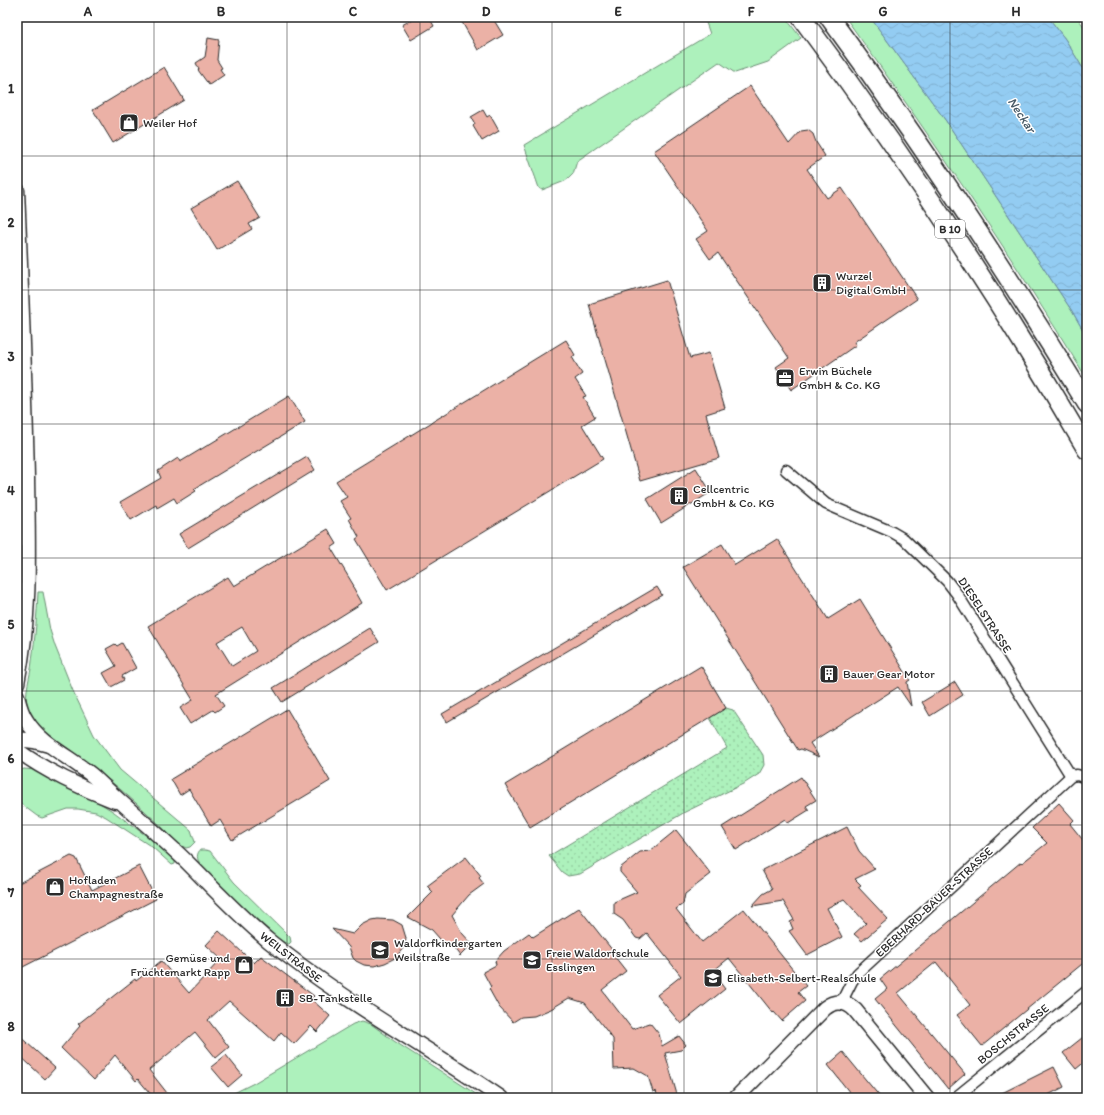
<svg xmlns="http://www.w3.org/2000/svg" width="1104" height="1115" viewBox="0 0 1104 1115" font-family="Itim,sans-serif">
	<defs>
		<pattern id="garden-dots" width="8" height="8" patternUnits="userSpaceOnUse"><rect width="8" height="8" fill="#adf1bc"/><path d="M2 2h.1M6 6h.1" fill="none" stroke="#95cfa2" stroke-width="1.8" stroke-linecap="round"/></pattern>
		<pattern id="water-waves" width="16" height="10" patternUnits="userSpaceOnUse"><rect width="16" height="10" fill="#93ccf2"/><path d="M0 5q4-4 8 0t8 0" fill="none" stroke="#7fafd0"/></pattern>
	</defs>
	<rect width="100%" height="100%" fill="#fff"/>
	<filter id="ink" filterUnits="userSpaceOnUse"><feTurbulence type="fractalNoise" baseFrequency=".025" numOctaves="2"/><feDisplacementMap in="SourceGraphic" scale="8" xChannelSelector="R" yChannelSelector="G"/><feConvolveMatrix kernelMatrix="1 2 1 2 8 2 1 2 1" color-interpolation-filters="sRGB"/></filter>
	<g filter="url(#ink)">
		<g fill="#adf1bc" stroke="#6c8e74">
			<polygon points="704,17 785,17 801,38 768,62 735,73 719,62 577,161 573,174 569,178 565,181 542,190 539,188 524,145 710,34"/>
			<path d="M845 17H870L946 121 1072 311 1087 337V379C1011 255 930 135 845 17Z"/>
			<polygon points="1048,17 1077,17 1087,31 1087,75 1065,39"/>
			<path d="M38 592H43L50 630 55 646 73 691 94 735 120 770 191 830 195 842 190 847 186 848 180 845C149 813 114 783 78 755 67 747 53 740 43 731 36 726 31 718 28 709 23 694 31 676 32 661 35 638 37 615 38 592Z"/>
			<polygon points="24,769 36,770 92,798 114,812 152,840 175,861 175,864 172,865 152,847 106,817 96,812 78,809 68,809 42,818 37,816 17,801 17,771"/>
			<path d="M17 820C23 827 23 832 17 839Z"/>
			<path d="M200 850H205L210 851 234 882 290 937 291 942 289 944C278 945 214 879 202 867 198 861 195 856 200 850Z"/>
			<polygon points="362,1021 371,1024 394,1041 482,1098 224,1098 254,1083 353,1024"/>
		</g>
		<polygon fill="url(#garden-dots)" stroke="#6c8e74" points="726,708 733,710 763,755 764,765 759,774 745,783 685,812 580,874 568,876 562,872 549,856 727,748 710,718"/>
		<polygon fill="url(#water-waves)" stroke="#698ca2" points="870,17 1048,17 1065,39 1087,75 1087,337 1072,311 946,121"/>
		<g fill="#ebb1a6" stroke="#2b2b2b" fill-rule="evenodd">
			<polygon points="416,17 429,17 434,26 411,40 402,25"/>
			<polygon points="459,17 492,17 503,35 478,50"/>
			<polygon points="208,38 219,40 217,60 222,68 220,69 224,75 209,85 198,70 199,69 196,63 205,57"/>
			<polygon points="164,67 184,100 113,143 93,110"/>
			<polygon points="750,86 789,144 801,131 808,130 813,134 816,142 825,156 807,169 827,198 842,188 917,299 854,342 856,345 791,390 776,367 789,358 718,253 710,259 696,239 708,231 654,151"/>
			<polygon points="483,110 487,117 490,115 499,131 482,141 473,126 475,124 471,117"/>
			<polygon points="237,181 260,218 249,224 252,229 217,250 191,208"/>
			<polygon points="667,280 690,358 709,353 725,408 706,414 719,458 640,481 589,304"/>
			<polygon points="566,340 575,355 572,357 582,374 575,379 586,396 583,397 595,417 582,425 603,459 387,590 356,539 359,537 349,519 351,518 340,501 347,497 336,481"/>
			<polygon points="289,396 305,422 194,489 196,491 177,503 174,498 157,508 156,505 131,520 120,502 161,478 158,471 178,458 180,462"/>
			<polygon points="307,457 315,470 188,548 179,534"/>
			<polygon points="696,468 711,492 661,523 647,499"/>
			<path d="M328 529 337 544 331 548 354 586 353 587 362 603 216 694 224 706 215 712 213 710 190 724 180 708 193 700 148 626 228 577 234 586ZM242 627 256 651 232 666 217 642Z"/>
			<polygon points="777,539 828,619 860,599 910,680 907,682 911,706 898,687 810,743 819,757 801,749 798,750 683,567 722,544 735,565"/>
			<polygon points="657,587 662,595 447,722 442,714"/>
			<polygon points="370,628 379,642 282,702 273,688"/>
			<polygon points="122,643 136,668 122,676 124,680 111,687 103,673 116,666 106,649 115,644 117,646"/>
			<polygon points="701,666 726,708 530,827 505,785"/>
			<polygon points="955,682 963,695 930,716 922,702"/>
			<polygon points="287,709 330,781 232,840 220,820 211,826 189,789 180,795 171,779"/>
			<polygon points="801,777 816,800 806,806 809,810 788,823 785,819 736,850 722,827"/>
			<polygon points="1059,803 1074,820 1070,824 1087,845 1087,960 982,1046 957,1015 970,1005 936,962 898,993 965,1074 948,1089 875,999 887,989 880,979 955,917 1021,862 1022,863 1047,843 1032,828"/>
			<polygon points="847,827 859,851 875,869 855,879 861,885 858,887 888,919 862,941 854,934 866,923 844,899 827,908 842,937 807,955 789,931 793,929 790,922 794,920 783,901 752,906 763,894 772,889 762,870"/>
			<polygon points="676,830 711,874 685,894 683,904 676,909 702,942 744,909 806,986 798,992 805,1001 782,1021 774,1012 773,1013 729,958 712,972 725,989 681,1024 657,995 681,976 647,933 640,939 636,938 623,920 614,914 614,902 637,892 620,872 620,868 640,852 650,851"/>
			<polygon points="71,856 76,858 92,890 139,866 156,899 17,970 17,884"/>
			<polygon points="466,857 481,876 479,878 484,884 469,895 452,915 462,933 472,944 460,956 451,944 447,947 432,930 408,917 433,892 427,886"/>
			<polygon points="579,908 617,956 615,957 626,971 602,990 632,1029 650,1023 659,1034 662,1046 679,1036 686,1045 681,1050 665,1053 678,1098 658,1098 656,1091 653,1092 648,1076 634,1068 614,1069 613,1039 585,1003 569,998 551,1009 534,1016 521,1017 513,1022 499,1007 489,989 491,987 483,972 496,965 495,961 504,951 529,933 533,937"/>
			<polygon points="378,919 393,920 402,925 406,938 405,946 395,958 385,963 374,966 364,965 356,961 353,958 349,947 332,929 353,934 362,925 372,920"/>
			<polygon points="219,931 254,963 261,956 314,996 311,999 330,1016 317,1032 311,1026 294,1044 281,1032 274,1041 229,1001 208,1020 229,1047 216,1058 195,1032 149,1070 171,1098 154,1098 138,1079 136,1081 115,1055 94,1080 61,1048 80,1026 78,1024 135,979 136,981 161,961 189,993 221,959 206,945"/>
			<polygon points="17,1034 55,1068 45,1079 17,1053"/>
			<polygon points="1087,1034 1087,1060 1076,1069 1063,1053"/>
			<polygon points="843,1052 866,1080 881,1098 854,1098 850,1093 828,1065"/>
			<polygon points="226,1055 242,1075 228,1087 211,1067"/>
			<polygon points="1054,1067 1064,1087 1042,1098 992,1098"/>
		</g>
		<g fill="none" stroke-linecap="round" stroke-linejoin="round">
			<defs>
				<g id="street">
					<polyline points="786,470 826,504 892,532 904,539 947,581 957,594 1071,776"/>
					<polyline points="841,1003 852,981 858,973 1071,776 1077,775 1087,778"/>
					<polyline points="955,1098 1087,991"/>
				</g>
				<g id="secondary">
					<path d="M17 190C21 286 25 382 27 478 28 546 31 616 17 683"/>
					<path d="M17 696C19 704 21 713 26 720 41 745 72 758 94 777 124 806 156 832 186 861 213 888 239 916 269 941 342 1000 424 1045 501 1098"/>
					<polyline points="17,739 34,741 49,745"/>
					<path d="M17 750C44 770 83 789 115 801"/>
					<path d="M736 1098 825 1008C835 1000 846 1001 855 1010L927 1098"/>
				</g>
				<g id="highway">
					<path d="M801 17C904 155 1000 300 1087 450"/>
					<path d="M829 17C921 142 1006 271 1087 404"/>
				</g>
			</defs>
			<use href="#street" stroke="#2b2b2b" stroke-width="13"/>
			<use href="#secondary" stroke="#2b2b2b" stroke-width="17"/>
			<use href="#highway" stroke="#2b2b2b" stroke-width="21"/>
			<use href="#street" stroke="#fff" stroke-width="10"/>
			<use href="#secondary" stroke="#fff" stroke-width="14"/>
			<use href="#highway" stroke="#fff" stroke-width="18"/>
		</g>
	</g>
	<path fill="none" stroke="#2b2b2b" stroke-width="1" stroke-opacity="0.55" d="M154 17V1098M287 17V1098M420 17V1098M552 17V1098M684 17V1098M817 17V1098M950 17V1098M17 156H1087M17 290H1087M17 424H1087M17 558H1087M17 691H1087M17 825H1087M17 959H1087"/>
	<defs>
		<symbol id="shop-square" viewBox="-11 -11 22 22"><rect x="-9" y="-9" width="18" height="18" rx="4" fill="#2b2b2b" stroke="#fff"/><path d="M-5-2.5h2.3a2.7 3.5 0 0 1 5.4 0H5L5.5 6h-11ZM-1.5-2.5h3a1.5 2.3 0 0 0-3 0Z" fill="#fff"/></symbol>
		<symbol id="building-square" viewBox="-11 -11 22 22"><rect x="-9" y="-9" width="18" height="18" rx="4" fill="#2b2b2b" stroke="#fff"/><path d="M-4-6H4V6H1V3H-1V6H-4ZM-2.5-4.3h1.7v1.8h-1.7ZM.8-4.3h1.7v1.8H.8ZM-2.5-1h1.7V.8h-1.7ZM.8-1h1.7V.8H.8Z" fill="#fff"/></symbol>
		<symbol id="office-square" viewBox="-11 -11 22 22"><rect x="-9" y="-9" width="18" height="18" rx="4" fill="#2b2b2b" stroke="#fff"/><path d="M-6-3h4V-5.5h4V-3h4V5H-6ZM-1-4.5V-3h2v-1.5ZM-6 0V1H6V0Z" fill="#fff"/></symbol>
		<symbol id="school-square" viewBox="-11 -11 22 22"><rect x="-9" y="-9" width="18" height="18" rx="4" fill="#2b2b2b" stroke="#fff"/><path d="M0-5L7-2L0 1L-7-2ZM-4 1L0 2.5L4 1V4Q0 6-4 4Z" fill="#fff"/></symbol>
	</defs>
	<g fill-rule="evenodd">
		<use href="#shop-square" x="118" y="112" width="22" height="22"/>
		<use href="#building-square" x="811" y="272" width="22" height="22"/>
		<use href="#office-square" x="774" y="367" width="22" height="22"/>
		<use href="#building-square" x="668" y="485" width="22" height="22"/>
		<use href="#building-square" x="818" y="663" width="22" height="22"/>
		<use href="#shop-square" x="44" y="876" width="22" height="22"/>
		<use href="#school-square" x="369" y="939" width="22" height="22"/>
		<use href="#school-square" x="521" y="949" width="22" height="22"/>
		<use href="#shop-square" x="233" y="954" width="22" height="22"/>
		<use href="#school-square" x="702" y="967" width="22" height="22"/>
		<use href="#building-square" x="274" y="987" width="22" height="22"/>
	</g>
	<g text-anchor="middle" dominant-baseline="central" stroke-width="3" stroke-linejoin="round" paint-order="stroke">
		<rect fill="#fff" stroke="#6b6b6b" stroke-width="1" x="935" y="220" width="30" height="18" rx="3"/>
		<g font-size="11" font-weight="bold" fill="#2b2b2b">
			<text x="950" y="229">B 10</text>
		</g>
		<g font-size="12" fill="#2b2b2b" stroke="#fff" text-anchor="start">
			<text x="143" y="123">Weiler Hof</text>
			<text x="836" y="276">Wurzel<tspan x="836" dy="14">Digital GmbH</tspan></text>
			<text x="799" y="371">Erwin Büchele<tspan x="799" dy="14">GmbH &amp; Co. KG</tspan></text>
			<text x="693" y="489">Cellcentric<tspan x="693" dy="14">GmbH &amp; Co. KG</tspan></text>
			<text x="843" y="674">Bauer Gear Motor</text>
			<text x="69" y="880">Hofladen<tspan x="69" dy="14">Champagnestraße</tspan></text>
			<text x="394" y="943">Waldorfkindergarten<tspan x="394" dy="14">Weilstraße</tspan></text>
			<text x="546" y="953">Freie Waldorfschule<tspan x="546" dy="14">Esslingen</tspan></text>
			<text x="230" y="958" text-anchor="end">Gemüse und<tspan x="230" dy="14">Früchtemarkt Rapp</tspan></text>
			<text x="727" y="978">Elisabeth-Selbert-Realschule</text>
			<text x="299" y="998">SB-Tankstelle</text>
		</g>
		<g font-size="12" fill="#2b2b2b" stroke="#fff">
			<text transform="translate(985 615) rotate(57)">DIESELSTRASSE</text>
			<text transform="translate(934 902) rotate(-43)">EBERHARD-BAUER-STRASSE</text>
			<text transform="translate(291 957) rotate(38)">WEILSTRASSE</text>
			<text transform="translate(1013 1034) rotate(-39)">BOSCHSTRASSE</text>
		</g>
		<g font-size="13" font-style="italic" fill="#4a5b67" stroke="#fff">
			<text transform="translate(1022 115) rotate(56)">Neckar</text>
		</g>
	</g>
	<rect width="1104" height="1115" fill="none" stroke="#fff" stroke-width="44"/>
	<rect x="22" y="22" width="1060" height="1071" fill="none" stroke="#2b2b2b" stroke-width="1.5"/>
	<g font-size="13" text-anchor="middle" font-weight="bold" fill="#2b2b2b">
		<text x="88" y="16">A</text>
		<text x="221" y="16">B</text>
		<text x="353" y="16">C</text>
		<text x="486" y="16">D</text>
		<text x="618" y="16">E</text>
		<text x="751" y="16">F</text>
		<text x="883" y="16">G</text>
		<text x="1016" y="16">H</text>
		<text x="11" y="93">1</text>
		<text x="11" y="227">2</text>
		<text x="11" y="361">3</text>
		<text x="11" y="495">4</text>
		<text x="11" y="629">5</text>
		<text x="11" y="763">6</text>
		<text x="11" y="897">7</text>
		<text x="11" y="1031">8</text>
	</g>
</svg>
